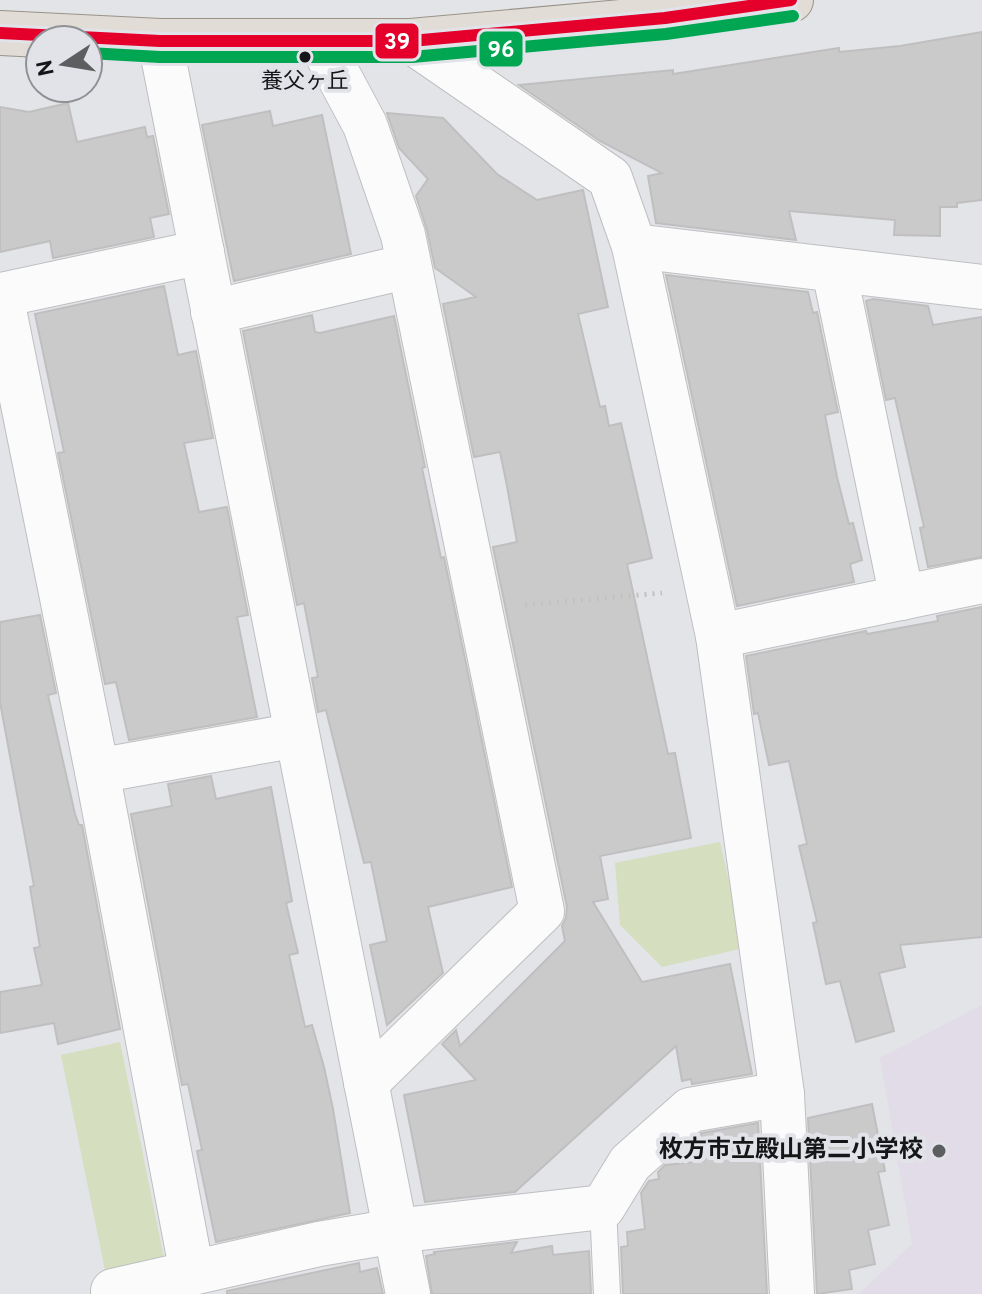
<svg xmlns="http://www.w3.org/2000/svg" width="982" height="1294" viewBox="0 0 982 1294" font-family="Overpass,'Noto Sans JP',sans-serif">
	<rect width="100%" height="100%" fill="#e3e4e7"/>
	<polygon fill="#e2dbe8" points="982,1005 982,1294 859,1294 912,1244 880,1058"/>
	<g fill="#d5debe">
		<polygon points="720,842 744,948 662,967 620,925 615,863"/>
		<polygon points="120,1042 165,1263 106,1275 61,1055"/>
	</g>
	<g fill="#cbcacb" stroke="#c0bfc0" stroke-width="2">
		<polygon points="982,32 982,200 957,203 957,207 940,207 940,236 894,235 895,220 789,211 796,240 656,223 648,176 662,173 600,141 519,85 673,70 673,74 839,48 839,52 900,46"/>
		<polygon points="68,103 77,142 145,127 147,137 153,136 169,214 150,218 154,237 53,258 50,241 0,252 0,107 29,112"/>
		<polygon points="270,111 273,126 322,115 351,254 234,281 202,125"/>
		<polygon points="387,113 443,118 497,174 537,200 583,190 608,307 578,314 600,407 605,406 609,426 621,423 652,558 627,564 668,754 675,753 691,838 600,856 608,899 593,902 642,982 730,964 752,1074 692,1084 691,1079 682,1081 676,1046 515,1192 425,1202 404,1095 476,1080 442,1044 456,1030 460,1046 565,941 562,926 566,918 567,907 493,547 517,542 507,486 500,452 474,457 443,304 476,297 435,268 427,230 416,196 428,179 399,148"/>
		<polygon points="666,275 808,292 813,313 817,312 838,412 825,415 837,477 849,524 853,523 862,560 850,564 854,582 737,606"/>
		<polygon points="164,286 178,355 196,351 213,438 184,443 199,512 227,507 248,615 237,617 257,717 129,740 116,682 105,684 58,453 64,452 35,314"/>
		<polygon points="873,299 928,306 933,325 982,317 982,557 928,567 920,528 924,527 895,398 886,400 866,301"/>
		<polygon points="312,315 315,332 320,333 394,316 425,467 422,468 441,558 444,557 512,887 428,907 443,973 387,1025 370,945 387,941 371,862 364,863 326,710 318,712 312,678 318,677 304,603 297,605 243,331"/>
		<polygon points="982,607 982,937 900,945 905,967 879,973 894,1031 856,1042 840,981 826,984 813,923 817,922 799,846 807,844 789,761 769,765 758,713 754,714 746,656 866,631 867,634 938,621 937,616"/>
		<polygon points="40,615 56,693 48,695 75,814 79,825 82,825 120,1029 58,1044 54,1023 0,1033 0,992 42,985 34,948 40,947 30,887 34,886 0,702 0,622"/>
		<polygon points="211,776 216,799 271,787 292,901 286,903 298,953 289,955 305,1027 312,1025 324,1067 333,1109 350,1213 216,1242 197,1151 202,1150 188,1084 182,1085 131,814 172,806 168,784"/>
		<polygon points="872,1104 885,1171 878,1172 889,1225 868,1230 875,1264 849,1270 852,1289 817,1294 808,1118"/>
		<polygon points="758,1123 767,1294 623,1294 621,1247 628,1246 627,1232 645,1229 641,1193 649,1181 659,1179 658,1172 665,1165 704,1161 701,1133"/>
		<polygon points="517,1242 511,1253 552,1246 553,1255 589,1251 591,1294 432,1294 426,1256 435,1254 434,1252"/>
		<polygon points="359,1263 360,1272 377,1268 383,1294 227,1294 227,1291"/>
	</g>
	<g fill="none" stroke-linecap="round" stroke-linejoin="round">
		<defs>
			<polyline id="lane" points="603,1207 607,1294"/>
			<g id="street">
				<polyline points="160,41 408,1294"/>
				<polyline points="320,41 365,125 403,235 542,911 366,1083"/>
				<polyline points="411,41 610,178 634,246 718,636 782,1094 792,1294"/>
				<polyline points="634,246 982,287"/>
				<polyline points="834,270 902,598"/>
				<polyline points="213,312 409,266"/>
				<polyline points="718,636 982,581"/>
				<polyline points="97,771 297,735"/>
				<polyline points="192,1273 97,771 1,295 202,252"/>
				<polyline points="113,1291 319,1244 395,1231 603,1207 630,1163 690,1110 782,1094"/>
			</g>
			<polyline id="primary" points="0,33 160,41 411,41 665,18 791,0"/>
		</defs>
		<use href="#lane" stroke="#bebfc2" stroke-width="28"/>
		<use href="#street" stroke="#bebfc2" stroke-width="46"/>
		<use href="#primary" stroke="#999387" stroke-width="46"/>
		<polyline stroke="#c2c2c2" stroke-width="5" stroke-dasharray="2 6" stroke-linecap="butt" points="525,605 662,593"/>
		<use href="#lane" stroke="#fbfbfb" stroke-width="26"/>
		<use href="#street" stroke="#fbfbfb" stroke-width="44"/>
		<use href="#primary" stroke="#e1ddd6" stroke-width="44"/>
		<defs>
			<polyline id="bus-1" points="0,33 160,41 411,41 665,18 791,0"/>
			<polyline id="bus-2" points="88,53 160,57 412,57 666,34 793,16"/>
		</defs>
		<use href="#bus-1" stroke="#e1e3e9" stroke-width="18"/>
		<use href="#bus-2" stroke="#e1e3e9" stroke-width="18"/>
		<use href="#bus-1" stroke="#e4002b" stroke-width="12"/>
		<use href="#bus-2" stroke="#00a651" stroke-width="12"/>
	</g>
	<circle fill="#151618" stroke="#e1e3e9" stroke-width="3" cx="305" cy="57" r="7"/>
	<circle fill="#5d5e60" stroke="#e1e3e9" stroke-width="3" cx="939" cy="1151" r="8"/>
	<g text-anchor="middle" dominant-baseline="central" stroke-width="8" stroke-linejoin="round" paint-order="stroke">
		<g font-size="22" fill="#151618" stroke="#e1e3e9">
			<text x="305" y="82">養父ヶ丘</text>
		</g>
		<g font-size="24" font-weight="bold" fill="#151618" stroke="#e1e3e9" text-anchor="end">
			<text x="923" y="1151">枚方市立殿山第二小学校</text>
		</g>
	</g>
	<g stroke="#e1e3e9" stroke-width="3">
		<rect x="374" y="22" width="46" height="38" rx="8" fill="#e4002b"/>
		<rect x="478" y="30" width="46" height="38" rx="8" fill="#00a651"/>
	</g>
	<g font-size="22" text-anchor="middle" font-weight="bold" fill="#fff">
		<text x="397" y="49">39</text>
		<text x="501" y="57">96</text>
	</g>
	<g transform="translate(64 64) rotate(258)"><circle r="38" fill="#e1e3e9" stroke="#8f9195" stroke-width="2"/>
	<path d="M0-6L14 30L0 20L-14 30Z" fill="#5d5e60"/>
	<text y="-12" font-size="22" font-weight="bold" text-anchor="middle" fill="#151618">N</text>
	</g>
</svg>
